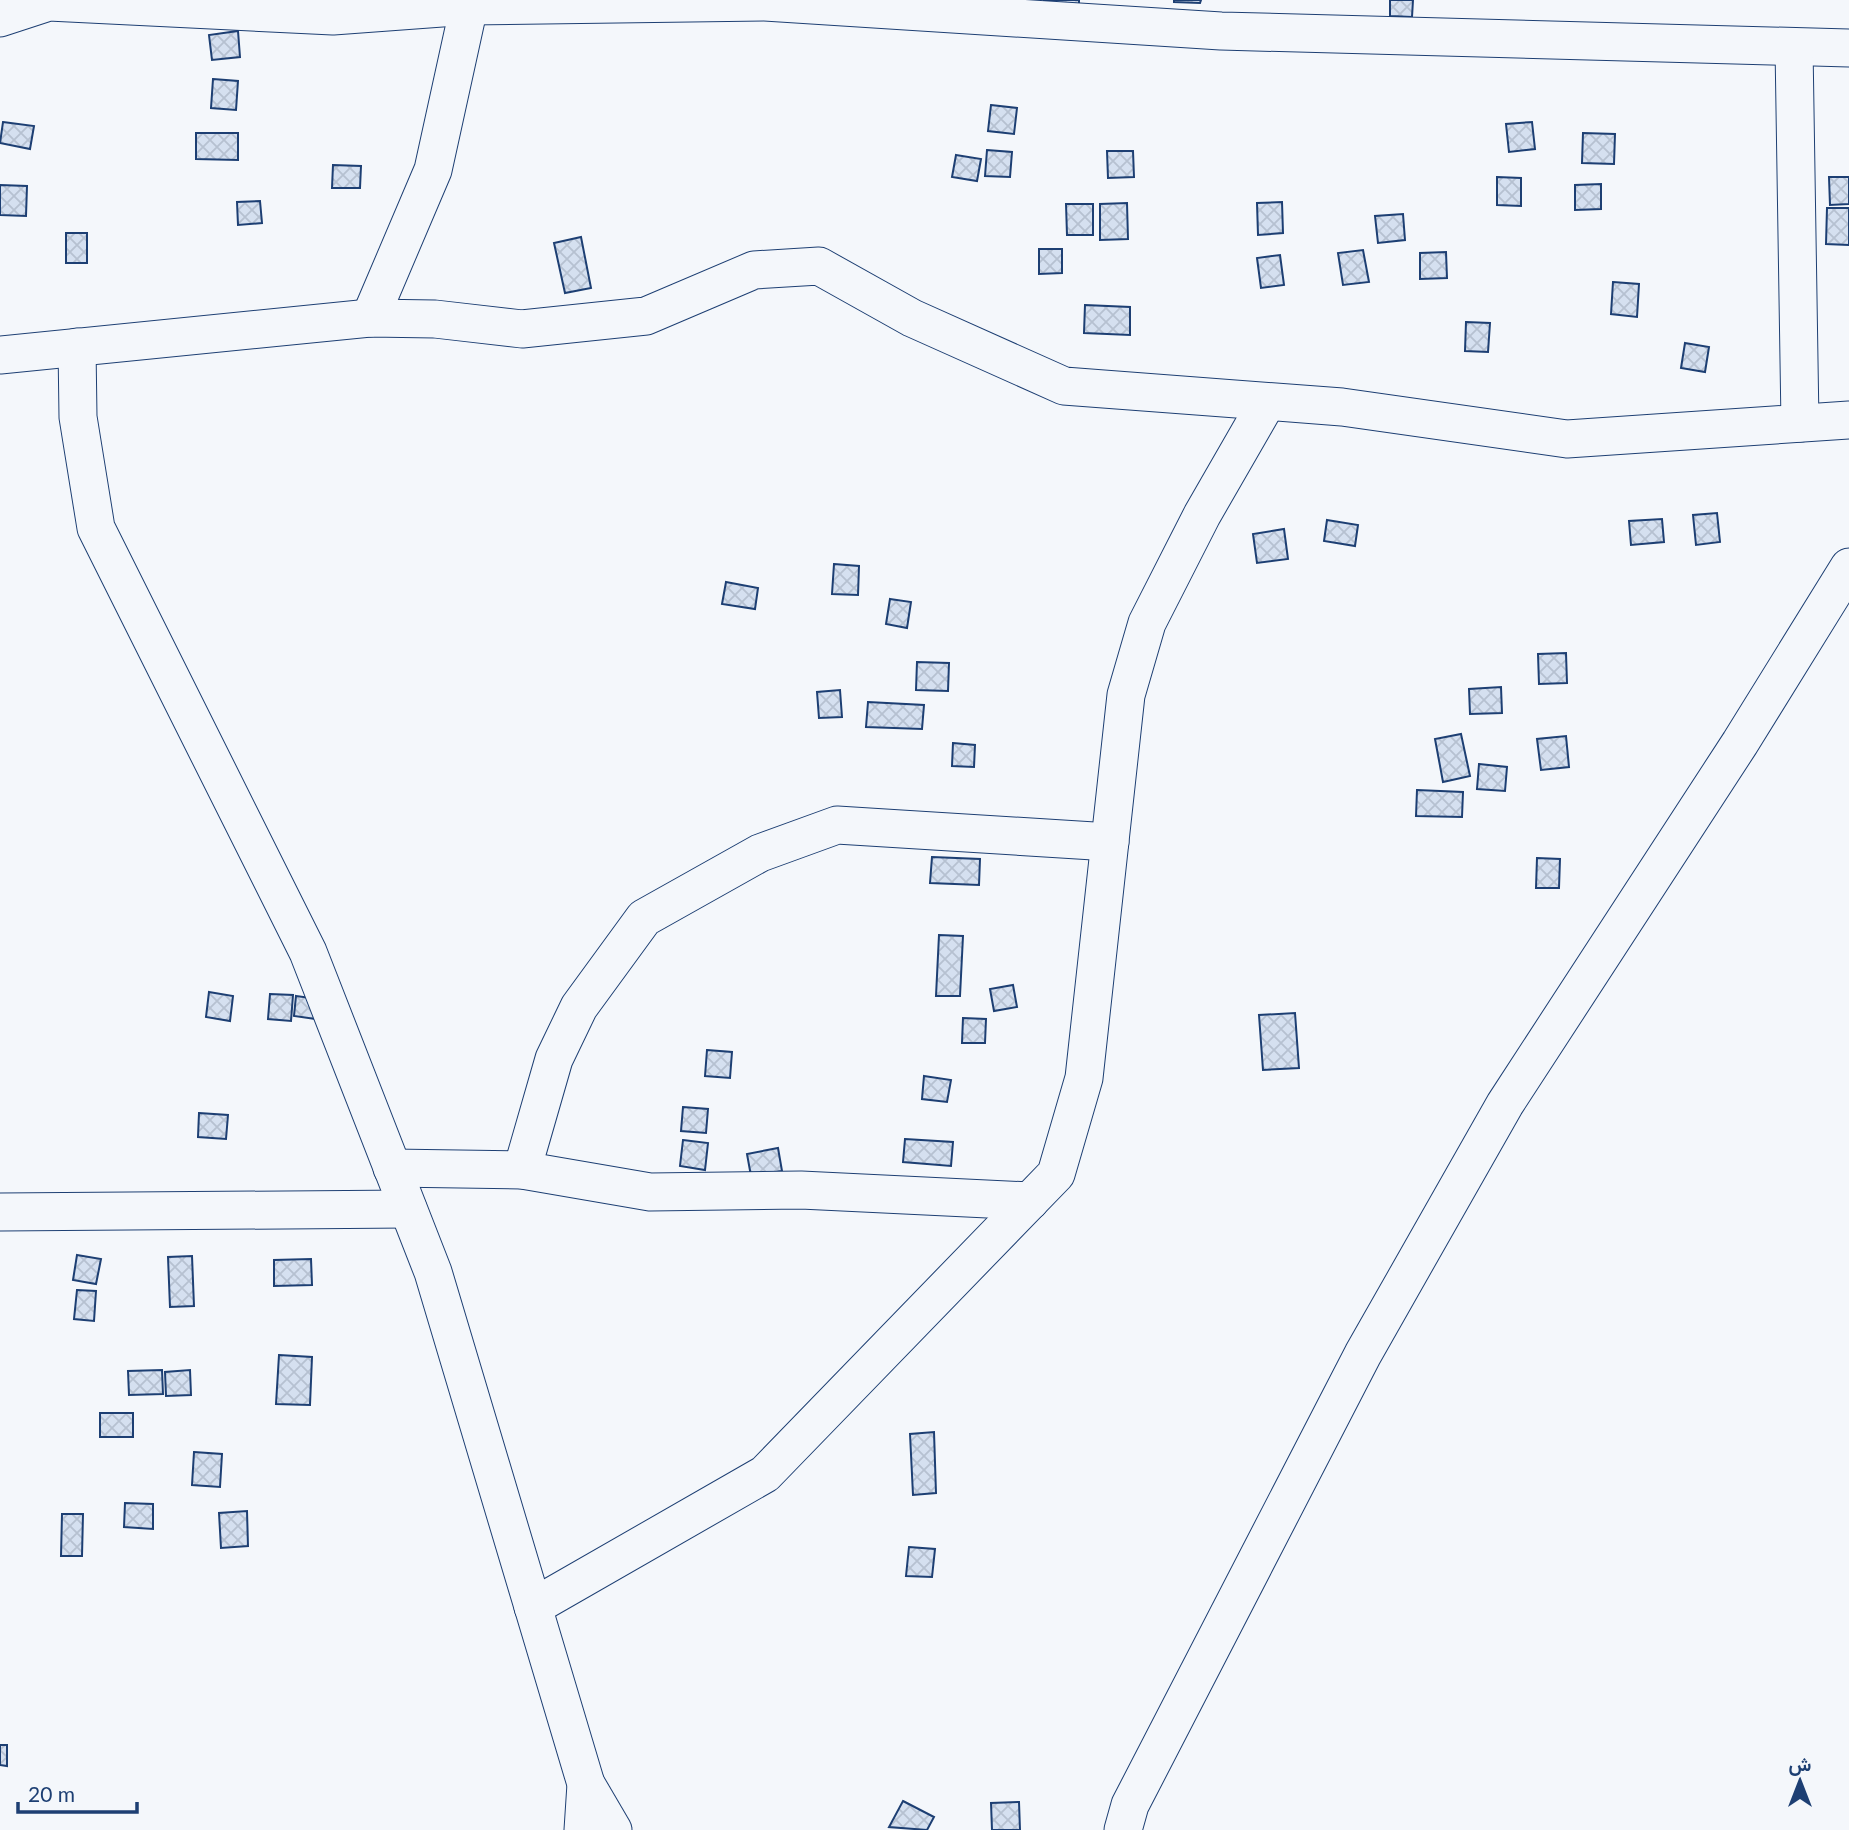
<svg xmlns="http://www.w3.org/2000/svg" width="1849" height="1830" viewBox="0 0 1849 1830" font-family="Lato,Vazirmatn,sans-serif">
	<defs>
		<pattern id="building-cross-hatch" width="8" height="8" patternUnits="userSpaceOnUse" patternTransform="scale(1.75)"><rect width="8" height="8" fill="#d5e0f0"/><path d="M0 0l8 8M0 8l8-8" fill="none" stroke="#b6c1d1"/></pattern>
	</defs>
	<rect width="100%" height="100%" fill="#f4f7fb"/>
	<g fill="url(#building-cross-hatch)" stroke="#1d3f73" stroke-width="2">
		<polygon points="1044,0 1079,0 1079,7 1044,10"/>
		<polygon points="1174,0 1201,0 1200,3 1174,2"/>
		<polygon points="1390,0 1413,0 1412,17 1390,16"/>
		<polygon points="238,31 240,57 212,60 209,35"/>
		<polygon points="213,79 238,81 236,110 211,108"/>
		<polygon points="991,105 1017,108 1014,134 988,131"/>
		<polygon points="3,122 34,126 30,149 0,143"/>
		<polygon points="1532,122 1535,149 1509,152 1506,124"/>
		<polygon points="196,133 238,133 238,160 196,159"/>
		<polygon points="1583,133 1615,134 1614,164 1582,163"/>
		<polygon points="987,150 1012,152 1010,177 985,176"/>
		<polygon points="1107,151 1133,151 1134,177 1108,178"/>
		<polygon points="956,155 981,159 977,181 952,177"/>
		<polygon points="333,165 361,166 360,188 332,188"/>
		<polygon points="1497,177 1521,178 1521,206 1497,205"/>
		<polygon points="1829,177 1849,177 1849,204 1830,205"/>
		<polygon points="1601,184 1601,209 1575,210 1575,185"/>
		<polygon points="0,185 27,186 26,216 0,215"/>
		<polygon points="260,201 262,223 238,225 237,202"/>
		<polygon points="1282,202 1283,233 1258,235 1257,203"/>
		<polygon points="1127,203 1128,239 1100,240 1100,204"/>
		<polygon points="1066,204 1093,204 1093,235 1067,235"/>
		<polygon points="1827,208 1849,208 1849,245 1826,244"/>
		<polygon points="1403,214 1405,240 1378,243 1375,216"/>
		<rect x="66" y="233" width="21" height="30"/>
		<polygon points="581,237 591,288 565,293 554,243"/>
		<polygon points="1039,249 1062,249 1062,273 1039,274"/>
		<polygon points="1363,250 1369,282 1343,285 1338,253"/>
		<polygon points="1446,252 1447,278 1420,279 1420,253"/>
		<polygon points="1280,255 1284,285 1261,288 1257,258"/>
		<polygon points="1613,282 1639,284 1637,317 1611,314"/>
		<polygon points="1085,305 1130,307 1130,335 1084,333"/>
		<polygon points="1466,322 1490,323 1488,352 1465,351"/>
		<polygon points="1685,343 1709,347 1705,372 1681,368"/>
		<polygon points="1717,513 1720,542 1696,545 1693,515"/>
		<polygon points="1662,519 1664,542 1631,545 1629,521"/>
		<polygon points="1327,520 1358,525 1355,546 1324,541"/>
		<polygon points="1284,529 1288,559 1257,563 1253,534"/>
		<polygon points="834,564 859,566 858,595 832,594"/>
		<polygon points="726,582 758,588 755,609 722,604"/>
		<polygon points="890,599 911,602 907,628 886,624"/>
		<polygon points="1566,653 1567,683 1539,684 1538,654"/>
		<polygon points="917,662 949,663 948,691 916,690"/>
		<polygon points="1501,687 1502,713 1470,714 1469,689"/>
		<polygon points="840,690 842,717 819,718 817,692"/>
		<polygon points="868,702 924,705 922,729 866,727"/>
		<polygon points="1461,734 1470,776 1443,782 1435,739"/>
		<polygon points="1566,736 1569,767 1541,770 1537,739"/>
		<polygon points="953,743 975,745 974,767 952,766"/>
		<polygon points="1479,764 1507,767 1505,791 1477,789"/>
		<polygon points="1417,790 1463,792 1462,817 1416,816"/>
		<polygon points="932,857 980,859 979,885 930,883"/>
		<polygon points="1537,858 1560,859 1559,888 1536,888"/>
		<polygon points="939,935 963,936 960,996 936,996"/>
		<polygon points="1013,985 1017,1007 994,1011 990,989"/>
		<polygon points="209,992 233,996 230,1021 206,1017"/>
		<polygon points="270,994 293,995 291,1021 268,1019"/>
		<polygon points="296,996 326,1000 323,1020 294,1016"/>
		<polygon points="1295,1013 1299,1068 1263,1070 1259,1015"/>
		<polygon points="963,1018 986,1019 985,1043 962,1043"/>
		<polygon points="707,1050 732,1052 730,1078 705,1076"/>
		<polygon points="924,1076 951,1080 947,1102 922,1099"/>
		<polygon points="683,1107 708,1109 706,1133 681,1131"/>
		<polygon points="199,1113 228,1115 226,1139 198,1137"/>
		<polygon points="905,1139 953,1142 951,1166 903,1162"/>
		<polygon points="683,1140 708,1143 705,1170 680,1166"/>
		<polygon points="778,1148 782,1171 751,1176 747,1154"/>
		<polygon points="77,1255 101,1259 96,1284 73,1280"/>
		<polygon points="192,1256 194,1306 170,1307 168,1257"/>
		<polygon points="311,1259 312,1285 274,1286 274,1260"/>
		<polygon points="77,1290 96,1291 94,1321 74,1319"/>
		<polygon points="279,1355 312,1357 310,1405 276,1404"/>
		<polygon points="162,1370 163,1394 129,1395 128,1371"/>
		<polygon points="190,1370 191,1395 166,1396 165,1372"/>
		<rect x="100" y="1413" width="33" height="24"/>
		<polygon points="934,1432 936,1493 913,1495 910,1434"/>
		<polygon points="194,1452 222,1454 220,1487 192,1485"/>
		<polygon points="125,1503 153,1504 153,1529 124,1527"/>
		<polygon points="247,1511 248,1546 221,1548 219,1513"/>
		<polygon points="62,1514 83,1514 82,1556 61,1556"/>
		<polygon points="909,1547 935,1549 932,1577 906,1576"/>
		<polygon points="0,1745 7,1745 7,1766 0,1765"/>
		<polygon points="903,1801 934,1817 927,1830 889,1827"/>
		<polygon points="1019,1802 1020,1830 992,1830 991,1803"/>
	</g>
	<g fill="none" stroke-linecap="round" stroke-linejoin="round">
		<defs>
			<g id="minor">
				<polyline points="0,18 49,2 333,16 469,6 765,2 1221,31 1849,48"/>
				<polyline points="1794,47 1800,423"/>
				<polyline points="370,318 433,170 469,6"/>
				<polyline points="77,347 78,417 96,528 308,952 433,1272 586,1784 583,1830"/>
				<polyline points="0,355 370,318 435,319 522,329 646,316 754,270 819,266 912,318 1064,386 1342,407 1567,439 1849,420"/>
				<polyline points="392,1168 522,1170 650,1192 801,1190 1030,1201"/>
				<polyline points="522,1170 554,1059 579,1007 644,918 760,853 837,825 1110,842"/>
				<polyline points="0,1212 408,1209"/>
				<polyline points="533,1607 765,1474 1056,1174 1084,1078 1126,695 1147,623 1202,515 1267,402"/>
				<polyline points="586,1784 613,1830"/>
				<polyline points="1123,1830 1130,1805 1363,1354 1505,1104 1740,743 1849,567"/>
			</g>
		</defs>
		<use href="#minor" stroke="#1d3f73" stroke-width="39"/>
		<use href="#minor" stroke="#f4f7fb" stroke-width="37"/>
	</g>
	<g transform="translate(1800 1781)" stroke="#f4f7fb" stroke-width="5" paint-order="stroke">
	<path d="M0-5L12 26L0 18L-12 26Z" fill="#1d3f73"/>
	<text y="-10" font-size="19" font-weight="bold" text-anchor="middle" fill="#1d3f73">ش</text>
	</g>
	<path d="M18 1802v10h119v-10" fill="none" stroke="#1d3f73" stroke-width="3.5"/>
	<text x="28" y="1802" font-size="21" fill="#1d3f73" stroke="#f4f7fb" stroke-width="5" paint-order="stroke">20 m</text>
</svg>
